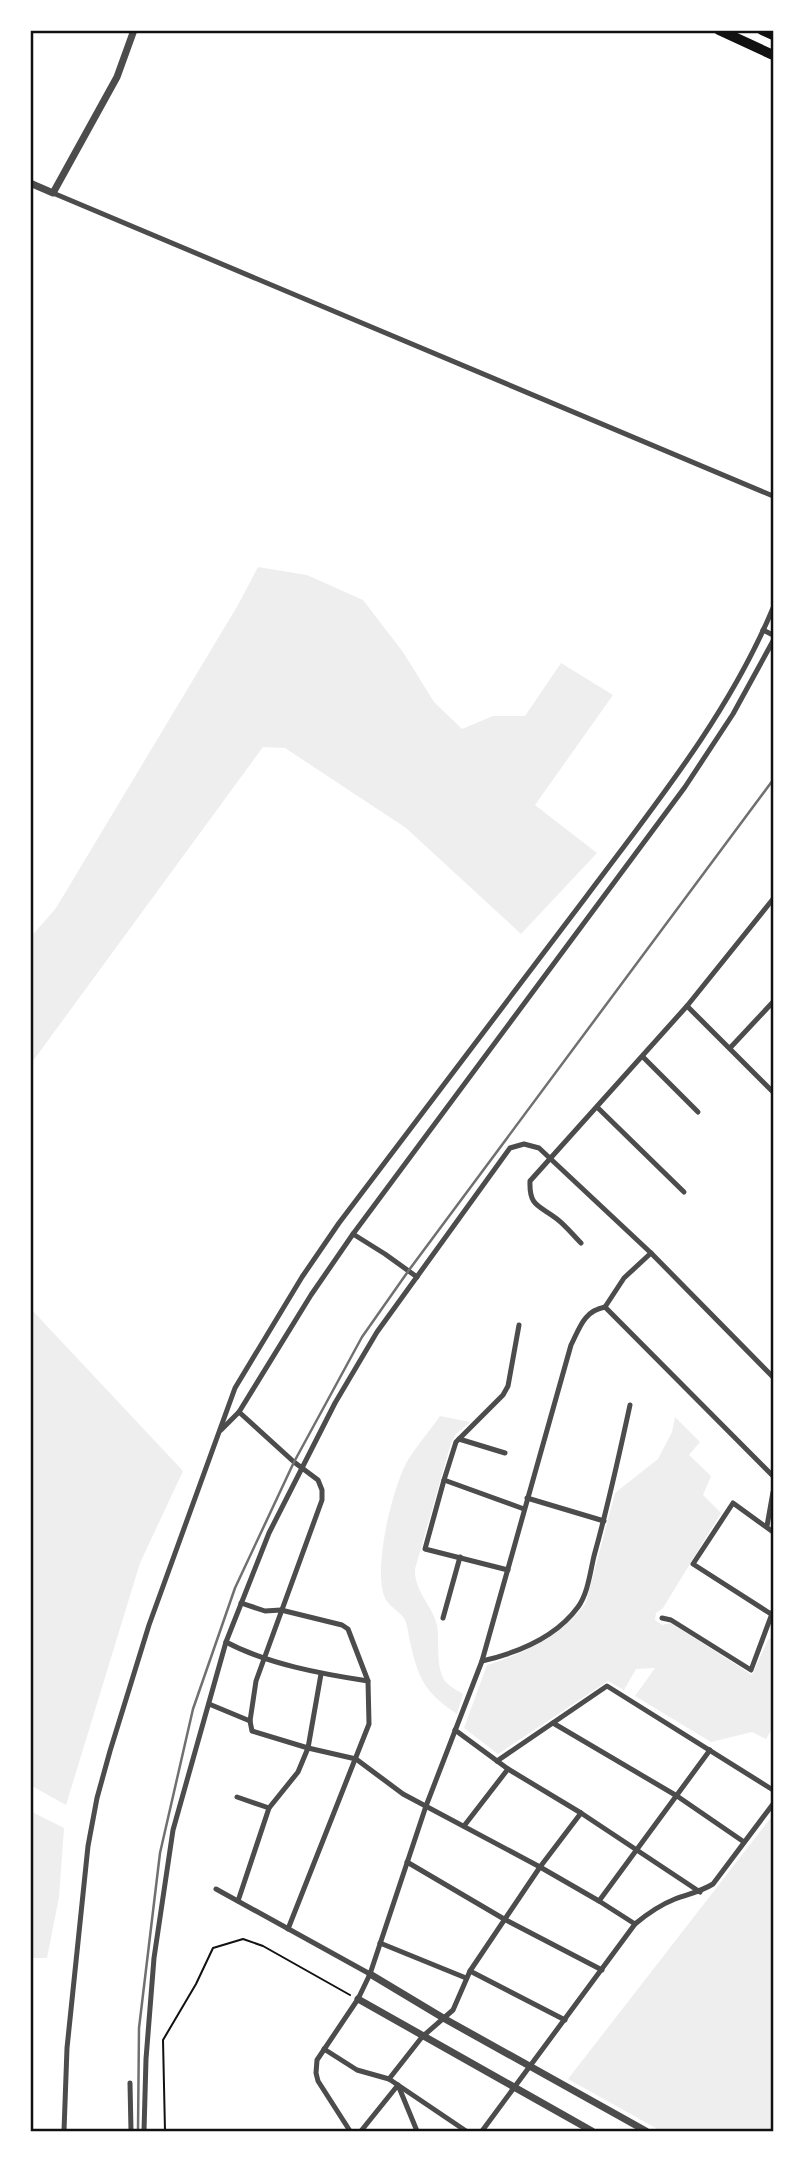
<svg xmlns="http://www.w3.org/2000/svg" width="803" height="2161" viewBox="0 0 803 2161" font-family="'Source Sans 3',sans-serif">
	<rect width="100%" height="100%" fill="#fff"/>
	<g fill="#eee">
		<polygon points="258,567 307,575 363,600 403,652 434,702 462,729 493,716 525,716 561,663 613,695 535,805 597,853 521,934 406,828 285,748 263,747 30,1065 30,938 56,908 238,605"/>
		<polygon points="30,1308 183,1471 140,1563 66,1805 30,1785"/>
		<path d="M440 1416 470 1422 456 1434 451 1443 415 1569C414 1591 432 1605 437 1625 440 1642 435 1666 445 1681 450 1687 457 1690 463 1694L457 1714C427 1694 419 1681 411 1646 409 1638 408 1627 405 1620 401 1612 391 1608 386 1600 371 1573 393 1485 408 1460 417 1445 430 1431 440 1416Z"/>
		<path d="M675 1417 700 1442 689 1455 711 1476 703 1495 721 1513 663 1608 656 1613 655 1620 662 1625 671 1623 752 1675 768 1640 773 1637V1727L766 1739 752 1732 711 1742 635 1696 655 1668 636 1669 624 1690 608 1681 498 1754 464 1728 487 1665C527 1652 560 1637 586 1603L615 1493 658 1459 672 1432Z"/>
		<polygon points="30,1811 64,1828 59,1897 47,1958 30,1958"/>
		<polygon points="773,1815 773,2131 661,2131 568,2079"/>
	</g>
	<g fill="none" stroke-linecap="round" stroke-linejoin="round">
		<polyline stroke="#111" stroke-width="2" points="165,2131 163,2040 196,1984 213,1948 243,1939 263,1946 350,1995"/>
		<g stroke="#4c4c4c" stroke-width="5">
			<polyline points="53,193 773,496"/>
			<polyline points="763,630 773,635"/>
			<polyline points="687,1006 773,1092"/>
			<polyline points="730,1048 773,1002"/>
			<polyline points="643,1057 698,1112"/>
			<polyline points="597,1107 684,1192"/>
			<polyline points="353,1234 385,1254 417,1277"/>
			<path d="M581 1243C573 1235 566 1226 557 1219 539 1205 529 1207 530 1181L687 1006 773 899"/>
			<polyline points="605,1307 773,1476"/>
			<polyline points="605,1307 624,1278 651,1253"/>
			<polyline points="239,1412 294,1462 318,1480 322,1490 322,1500 256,1681 250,1721 252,1731 308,1748 356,1759 403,1794 540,1867 599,1901 635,1924"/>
			<polyline points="221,1430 239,1412 311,1295 353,1234 685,787 733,714 773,641"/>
			<polyline points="459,1439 505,1453"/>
			<polyline points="444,1480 524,1509"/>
			<polyline points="527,1498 604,1521"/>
			<polyline points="767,1526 773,1492"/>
			<polyline points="508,1570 425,1549 444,1480 456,1442 503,1395 508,1386 519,1325"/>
			<polyline points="241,1603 265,1611 281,1610 342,1625 348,1629 368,1681 369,1724 288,1929"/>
			<polyline points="771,1614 693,1564 733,1503 773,1532"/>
			<polyline points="443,1618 460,1557"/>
			<polyline points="662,1618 671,1620 751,1670 773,1611"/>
			<path d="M226 1642C267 1664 322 1674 368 1681"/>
			<path d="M482 1661C517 1653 556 1637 578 1607 588 1593 590 1573 594 1556 608 1506 619 1456 630 1405"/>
			<polyline points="209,1704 250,1721"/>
			<polyline points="553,1723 677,1796 744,1842"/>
			<polyline points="455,1730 508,1769 581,1813 700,1892"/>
			<polyline points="497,1761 607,1686 773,1790"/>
			<polyline points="237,1797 269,1808"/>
			<polyline points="464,1826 508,1769"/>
			<polyline points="407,1862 504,1919 602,1970"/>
			<polyline points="216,1889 370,1974"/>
			<polyline points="238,1901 269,1808 298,1772 308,1748 321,1674"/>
			<polyline points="599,1901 710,1750"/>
			<polyline points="380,1943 466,1978"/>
			<polyline points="470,1971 565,2020"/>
			<polyline points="324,2049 357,2070 389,2079 466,2131"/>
			<polyline points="389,2079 422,2037 453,2010 470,1971 540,1867 581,1813"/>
			<polyline points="130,2083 131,2131"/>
			<path d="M64 2131 67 2048 88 1846 97 1798 110 1751 149 1625 235 1388 302 1277 339 1223C421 1114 504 1006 586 897 654 806 729 714 773 608"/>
			<polyline points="144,2131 146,2059 154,1958 173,1830 226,1642 269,1533 335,1403 377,1332 510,1148 524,1144 539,1148 651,1253 773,1377"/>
			<path d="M350 2131 318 2081 316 2073 317 2060 358 1999 370 1974 426 1806 482 1661 571 1345C580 1327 584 1311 605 1307"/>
			<polyline points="361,2131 398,2085 417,2131"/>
			<path d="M482 2131 635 1924C647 1914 660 1905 675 1899 688 1894 700 1892 713 1884L773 1804"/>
		</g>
		<g stroke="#4c4c4c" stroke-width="7">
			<polyline points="30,183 53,193 117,77 134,30"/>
			<polyline points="370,1974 445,2019 646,2131"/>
			<polyline points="358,1999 592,2131"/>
		</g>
		<g stroke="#111" stroke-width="10">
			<polyline points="719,30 773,55"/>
			<polyline points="762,30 773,35"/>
		</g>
		<polyline stroke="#707070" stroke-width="2.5" points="138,2131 139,2028 160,1853 193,1709 235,1588 294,1462 362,1337 409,1270 773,780"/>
	</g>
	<rect width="803" height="2161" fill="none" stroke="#ffffff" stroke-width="63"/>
	<rect x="32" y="32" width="740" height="2098" fill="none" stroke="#111" stroke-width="2.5"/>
</svg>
